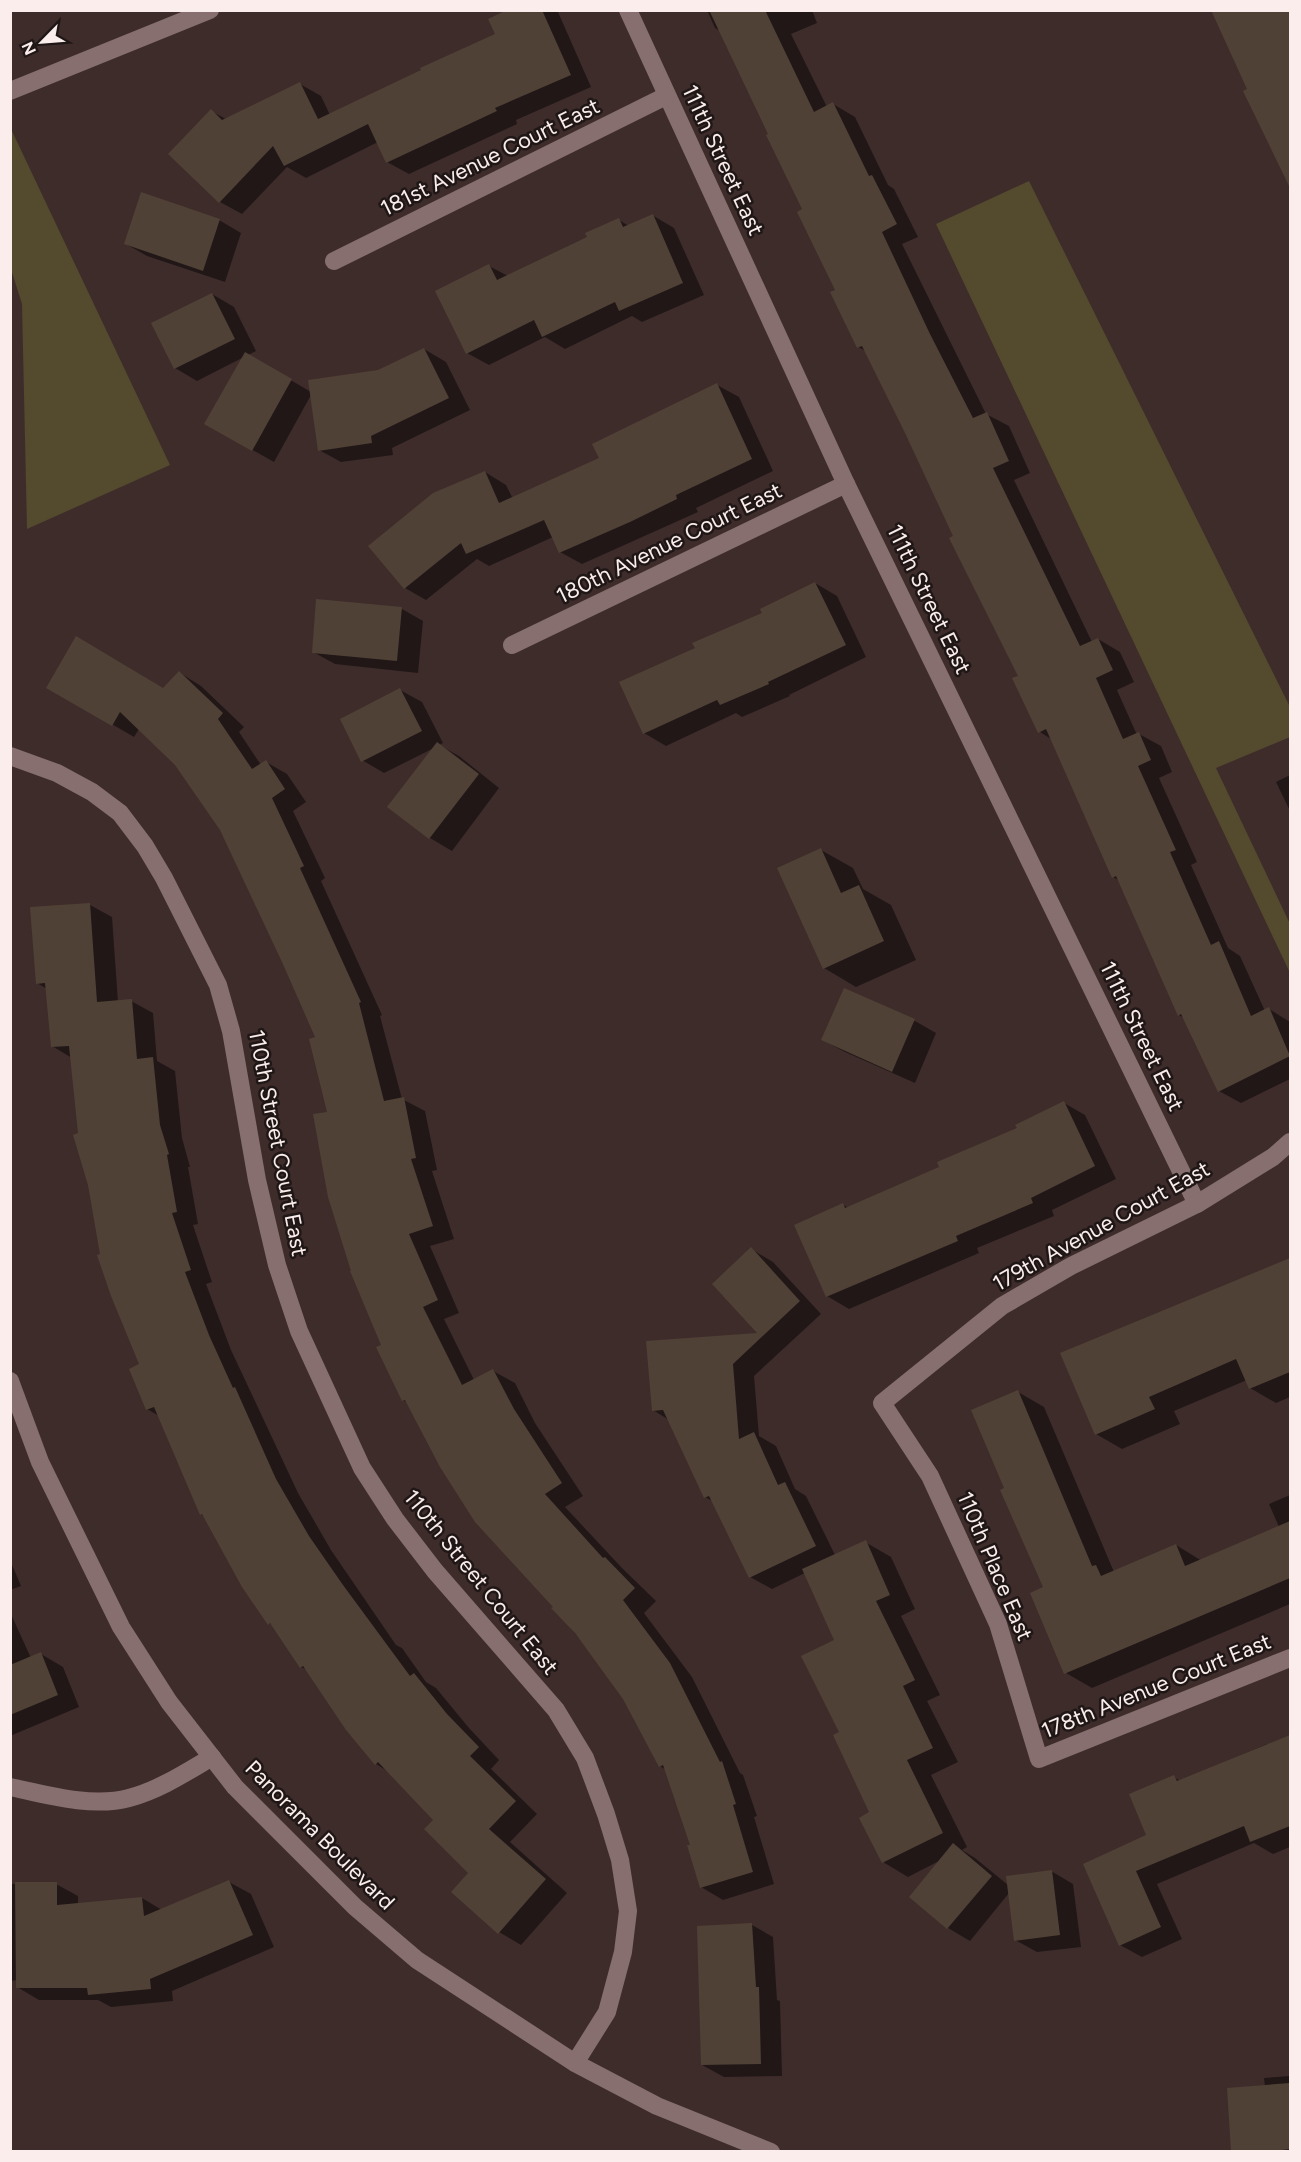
<svg xmlns="http://www.w3.org/2000/svg" width="1301" height="2162" viewBox="0 0 1301 2162" font-family="Figtree,sans-serif">
	<rect width="100%" height="100%" fill="#3e2c2b"/>
	<g fill="#544a2e">
		<polygon points="11,129 170,465 27,529 22,304 10,266"/>
		<polygon points="1029,181 1290,707 1290,737 1216,768 1290,924 1290,973 936,224"/>
	</g>
	<g fill="#0007">
		<polygon points="511,10 558,12 591,87 516,120 517,124 409,174 387,162 378,142 306,178 287,167 242,214 220,202 170,154 211,111 226,119 300,84 321,96 330,115 497,35"/>
		<polygon points="707,10 812,10 817,23 791,34 827,107 833,104 855,117 888,185 894,189 918,237 902,244 986,414 1009,426 1030,473 1014,480 1092,642 1098,639 1120,652 1134,682 1117,690 1137,735 1139,734 1161,746 1172,772 1159,778 1197,862 1191,865 1228,948 1240,956 1265,1011 1269,1009 1290,1022 1290,1079 1241,1103 1219,1091 1184,1018 1179,1015 1120,881 1113,877 1051,739 1040,732 1020,677 955,536 866,351 858,347 804,210 770,134 720,31 715,28"/>
		<polygon points="1213,10 1290,10 1290,177 1249,89"/>
		<polygon points="652,215 674,228 704,295 642,322 632,316 565,349 545,337 489,365 467,353 489,266 508,276 589,237 619,220 629,226"/>
		<polygon points="219,220 241,233 225,282 147,256 126,244"/>
		<polygon points="212,294 234,307 256,351 248,355 311,392 379,371 424,349 446,362 470,410 392,448 393,455 341,462 319,450 311,395 274,462 206,424 244,357 197,381 175,368"/>
		<polygon points="717,385 739,397 773,471 696,508 698,512 582,564 560,552 553,537 489,566 477,559 426,600 405,588 485,472 506,485 513,499 601,459"/>
		<polygon points="815,583 837,596 866,657 789,695 790,696 742,717 736,713 666,746 644,733 697,649 764,614"/>
		<polygon points="402,609 423,621 418,673 335,664 313,652"/>
		<polygon points="180,673 201,686 244,727 239,732 261,765 266,762 287,774 306,802 293,811 325,878 321,881 382,1015 380,1016 402,1099 425,1111 437,1170 432,1171 454,1239 430,1246 459,1313 444,1319 474,1380 493,1371 515,1383 535,1423 583,1496 565,1507 622,1568 656,1601 644,1613 692,1677 740,1773 743,1775 757,1816 754,1817 774,1884 723,1900 701,1887 692,1846 666,1770 660,1766 625,1698 555,1607 408,1403 403,1400 329,1113 317,1038 283,961 221,830 176,764 139,729 134,737 48,687 164,690"/>
		<polygon points="400,690 422,702 443,743 439,745 459,756 499,788 452,851 430,838 389,807 434,748 384,773 362,760"/>
		<polygon points="1290,775 1290,811 1276,782"/>
		<polygon points="821,850 853,868 863,889 891,905 916,960 856,987 824,968"/>
		<polygon points="90,905 112,917 118,1002 131,1001 153,1013 157,1061 175,1071 182,1138 190,1167 188,1167 198,1224 193,1225 212,1282 206,1284 231,1350 298,1493 331,1550 396,1645 402,1648 426,1682 436,1688 469,1728 499,1760 491,1769 537,1814 510,1842 567,1893 521,1945 499,1932 470,1873 435,1820 389,1772 376,1764 347,1729 307,1670 301,1667 274,1626 269,1623 204,1516 201,1514 159,1416 147,1409 141,1365 102,1255 80,1134 72,1058 52,1046 47,989 37,983"/>
		<polygon points="845,990 915,1021 936,1033 915,1083 845,1052 823,1040"/>
		<polygon points="1064,1103 1085,1115 1116,1179 1052,1210 1054,1216 977,1248 979,1253 849,1309 827,1296 843,1205 849,1208 941,1168 1019,1129"/>
		<polygon points="751,1249 773,1262 821,1314 754,1376 759,1436 776,1446 795,1489 806,1496 835,1555 865,1542 891,1557 915,1609 901,1616 940,1695 927,1701 958,1762 931,1775 967,1847 962,1850 975,1858 1008,1885 1051,1871 1073,1884 1081,1947 1037,1952 1015,1940 1009,1893 970,1941 948,1928 911,1897 941,1860 908,1877 883,1862 871,1813 841,1733 836,1640 805,1573 772,1589 750,1577 714,1502 705,1497 669,1420 653,1410 761,1334"/>
		<polygon points="1290,1259 1290,1397 1276,1403 1250,1388 1247,1380 1174,1411 1180,1424 1122,1449 1096,1434 1062,1354"/>
		<polygon points="1018,1392 1044,1407 1114,1572 1176,1545 1202,1561 1279,1527 1269,1504 1290,1495 1290,1604 1092,1688 1066,1673 1045,1588 1006,1489"/>
		<polygon points="10,1560 21,1586 10,1590"/>
		<polygon points="10,1612 31,1658 41,1654 63,1667 79,1707 10,1736"/>
		<polygon points="1290,1737 1290,1847 1273,1854 1254,1843 1157,1884 1182,1939 1142,1957 1120,1945 1084,1865 1148,1836 1174,1777 1180,1781 1267,1744 1269,1746"/>
		<polygon points="229,1882 251,1894 274,1947 172,1991 173,2001 111,2007 98,2000 39,2000 17,1987 17,1980 10,1981 10,1884 56,1884 78,1896 78,1905 142,1898 162,1910"/>
		<polygon points="752,1925 773,1937 777,2000 780,2001 782,2076 724,2077 702,2065"/>
		<polygon points="1290,2076 1290,2152 1233,2152 1229,2089 1265,2087 1264,2078"/>
	</g>
	<g fill="#504136">
		<polygon points="507,10 542,10 571,75 495,108 497,111 386,163 368,124 284,166 273,146 219,203 168,154 211,109 222,120 300,82 318,119 421,70 420,68 495,34 488,19"/>
		<polygon points="709,10 765,10 814,112 833,102 869,176 872,175 897,224 882,232 930,334 973,418 987,412 1009,461 993,468 1080,646 1098,638 1113,670 1096,678 1123,739 1139,732 1151,760 1138,766 1176,850 1170,852 1211,945 1219,941 1251,1016 1269,1007 1290,1056 1218,1092 1181,1014 1178,1016 1116,876 1112,878 1046,729 1038,733 1012,678 1018,676 949,538 953,536 905,433 862,346 857,348 830,292 835,290 797,212 802,209 766,135 768,134"/>
		<polygon points="1211,10 1290,10 1290,188 1243,91 1247,89"/>
		<polygon points="141,192 220,219 203,271 124,244"/>
		<polygon points="653,214 683,283 619,311 615,302 542,337 534,320 466,354 435,291 489,264 497,280 587,237 585,233 619,218 623,227"/>
		<polygon points="212,293 235,339 174,369 151,323"/>
		<polygon points="424,348 449,398 371,436 372,443 318,451 308,380 378,370"/>
		<polygon points="245,352 292,379 252,451 204,424"/>
		<polygon points="717,383 752,459 676,495 677,499 630,522 559,553 544,520 466,554 461,543 404,589 368,546 433,493 485,471 499,503 599,458 592,444"/>
		<polygon points="815,582 846,645 768,682 769,684 720,705 717,700 643,734 619,682 695,648 692,643 762,613 760,609"/>
		<polygon points="316,599 402,607 397,661 312,653"/>
		<polygon points="76,636 163,688 179,671 223,713 218,719 252,769 266,760 285,789 272,798 304,866 300,868 361,1002 359,1003 384,1101 404,1097 416,1158 411,1159 433,1226 409,1234 438,1300 423,1307 462,1385 493,1369 514,1409 562,1483 545,1494 603,1558 605,1557 635,1588 623,1600 670,1663 720,1762 722,1761 736,1804 733,1805 753,1872 700,1888 687,1845 690,1845 663,1765 659,1767 623,1699 575,1633 551,1608 553,1607 475,1522 440,1467 405,1400 402,1401 376,1347 381,1345 350,1271 351,1271 328,1197 313,1114 327,1112 309,1039 315,1037 282,962 220,830 175,765 120,712 112,726 46,688"/>
		<polygon points="400,688 422,731 361,762 340,719"/>
		<polygon points="437,742 479,774 429,839 387,807"/>
		<polygon points="821,848 841,893 859,885 884,941 823,969 777,868"/>
		<polygon points="90,903 97,1002 132,999 137,1059 153,1057 160,1125 169,1154 167,1155 177,1212 172,1213 191,1270 185,1272 209,1335 233,1388 235,1387 276,1479 309,1536 343,1585 410,1676 414,1673 447,1714 479,1747 470,1756 516,1801 489,1829 546,1879 498,1934 451,1892 468,1873 424,1829 433,1820 378,1762 375,1765 346,1730 303,1666 300,1668 270,1623 268,1625 242,1587 202,1514 200,1515 154,1407 146,1410 129,1369 139,1364 111,1296 97,1255 100,1254 88,1185 73,1135 78,1133 69,1046 51,1047 45,983 36,984 30,907"/>
		<polygon points="844,988 915,1019 892,1072 821,1040"/>
		<polygon points="1064,1101 1095,1166 1031,1198 1033,1203 956,1236 958,1241 826,1297 794,1225 843,1203 845,1208 939,1167 937,1162 1017,1128 1015,1125"/>
		<polygon points="751,1247 800,1301 733,1364 739,1439 754,1432 778,1485 785,1482 816,1546 749,1578 709,1496 704,1498 663,1410 652,1411 646,1341 757,1333 712,1284"/>
		<polygon points="1290,1258 1290,1372 1249,1389 1236,1359 1149,1397 1155,1409 1095,1435 1060,1353"/>
		<polygon points="1018,1390 1092,1566 1096,1565 1101,1576 1176,1544 1185,1566 1290,1521 1290,1578 1064,1674 1030,1593 1043,1587 1000,1490 1004,1488 971,1410"/>
		<polygon points="866,1540 890,1595 876,1601 915,1680 903,1686 933,1748 907,1760 943,1833 882,1863 859,1818 869,1812 833,1735 839,1732 801,1656 834,1640 802,1569"/>
		<polygon points="41,1652 58,1695 10,1715 10,1665"/>
		<polygon points="1290,1735 1290,1826 1250,1842 1244,1826 1136,1871 1161,1927 1119,1946 1083,1864 1146,1835 1129,1794 1174,1775 1177,1781"/>
		<polygon points="953,1843 992,1876 947,1929 909,1897"/>
		<polygon points="1052,1870 1060,1935 1014,1941 1006,1876"/>
		<polygon points="229,1880 253,1935 150,1979 151,1989 88,1995 87,1988 16,1988 15,1882 57,1882 57,1905 142,1897 144,1916"/>
		<polygon points="752,1923 756,1987 759,1987 761,2064 701,2065 697,1926"/>
		<polygon points="1290,2083 1290,2149 1282,2150 1282,2151 1231,2151 1227,2088"/>
	</g>
	<g fill="none" stroke-linecap="round" stroke-linejoin="round">
		<g stroke="#866f6e" stroke-width="18">
			<polyline points="628,10 846,484 1197,1204"/>
			<polyline points="334,261 666,96"/>
			<polyline points="512,645 846,484"/>
			<polyline points="10,756 57,773 92,792 120,813 145,846 164,878 218,985 231,1031 257,1180 277,1265 299,1331 362,1468 395,1519 435,1571 556,1710 585,1758 606,1814 620,1860 628,1911 623,1952 607,2012 575,2063"/>
			<polyline points="1290,1142 1273,1157 1197,1204 1071,1266 1002,1306 882,1403 930,1476 998,1624 1039,1759 1290,1658"/>
			<polyline points="10,1381 40,1462 121,1627 169,1702 235,1787 355,1907 417,1960 575,2063 657,2106 771,2152"/>
			<path d="M10 1787C47 1795 92 1808 129 1798 159 1790 185 1773 212 1757"/>
		</g>
		<polyline stroke="#866f6e" stroke-width="18" points="10,91 210,10"/>
	</g>
	<g text-anchor="middle" dominant-baseline="central" stroke-width="5" stroke-linejoin="round" paint-order="stroke">
		<g font-size="22" fill="#faedec" stroke="#1f1716">
			<text transform="translate(490 157) rotate(-26)">181st Avenue Court East</text>
			<text transform="translate(723 160) rotate(65)">111th Street East</text>
			<text transform="translate(669 543) rotate(-26)">180th Avenue Court East</text>
			<text transform="translate(929 599) rotate(64)">111th Street East</text>
			<text transform="translate(1142 1036) rotate(64)">111th Street East</text>
			<text transform="translate(278 1143) rotate(79)">110th Street Court East</text>
			<text transform="translate(1101 1226) rotate(-29)">179th Avenue Court East</text>
			<text transform="translate(995 1566) rotate(67)">110th Place East</text>
			<text transform="translate(481 1582) rotate(51)">110th Street Court East</text>
			<text transform="translate(1156 1686) rotate(-22)">178th Avenue Court East</text>
			<text transform="translate(320 1835) rotate(45)">Panorama Boulevard</text>
		</g>
	</g>
	<rect width="1301" height="2162" fill="none" stroke="#faedec" stroke-width="24"/>
	<g transform="translate(42 42) rotate(245)" stroke="#1f1716" stroke-width="4.5" paint-order="stroke">
	<path d="M0-4.5L10 22L0 15L-10 22Z" fill="#faedec"/>
	<text y="-9" font-size="16" font-weight="bold" text-anchor="middle" fill="#faedec">N</text>
	</g>
</svg>
